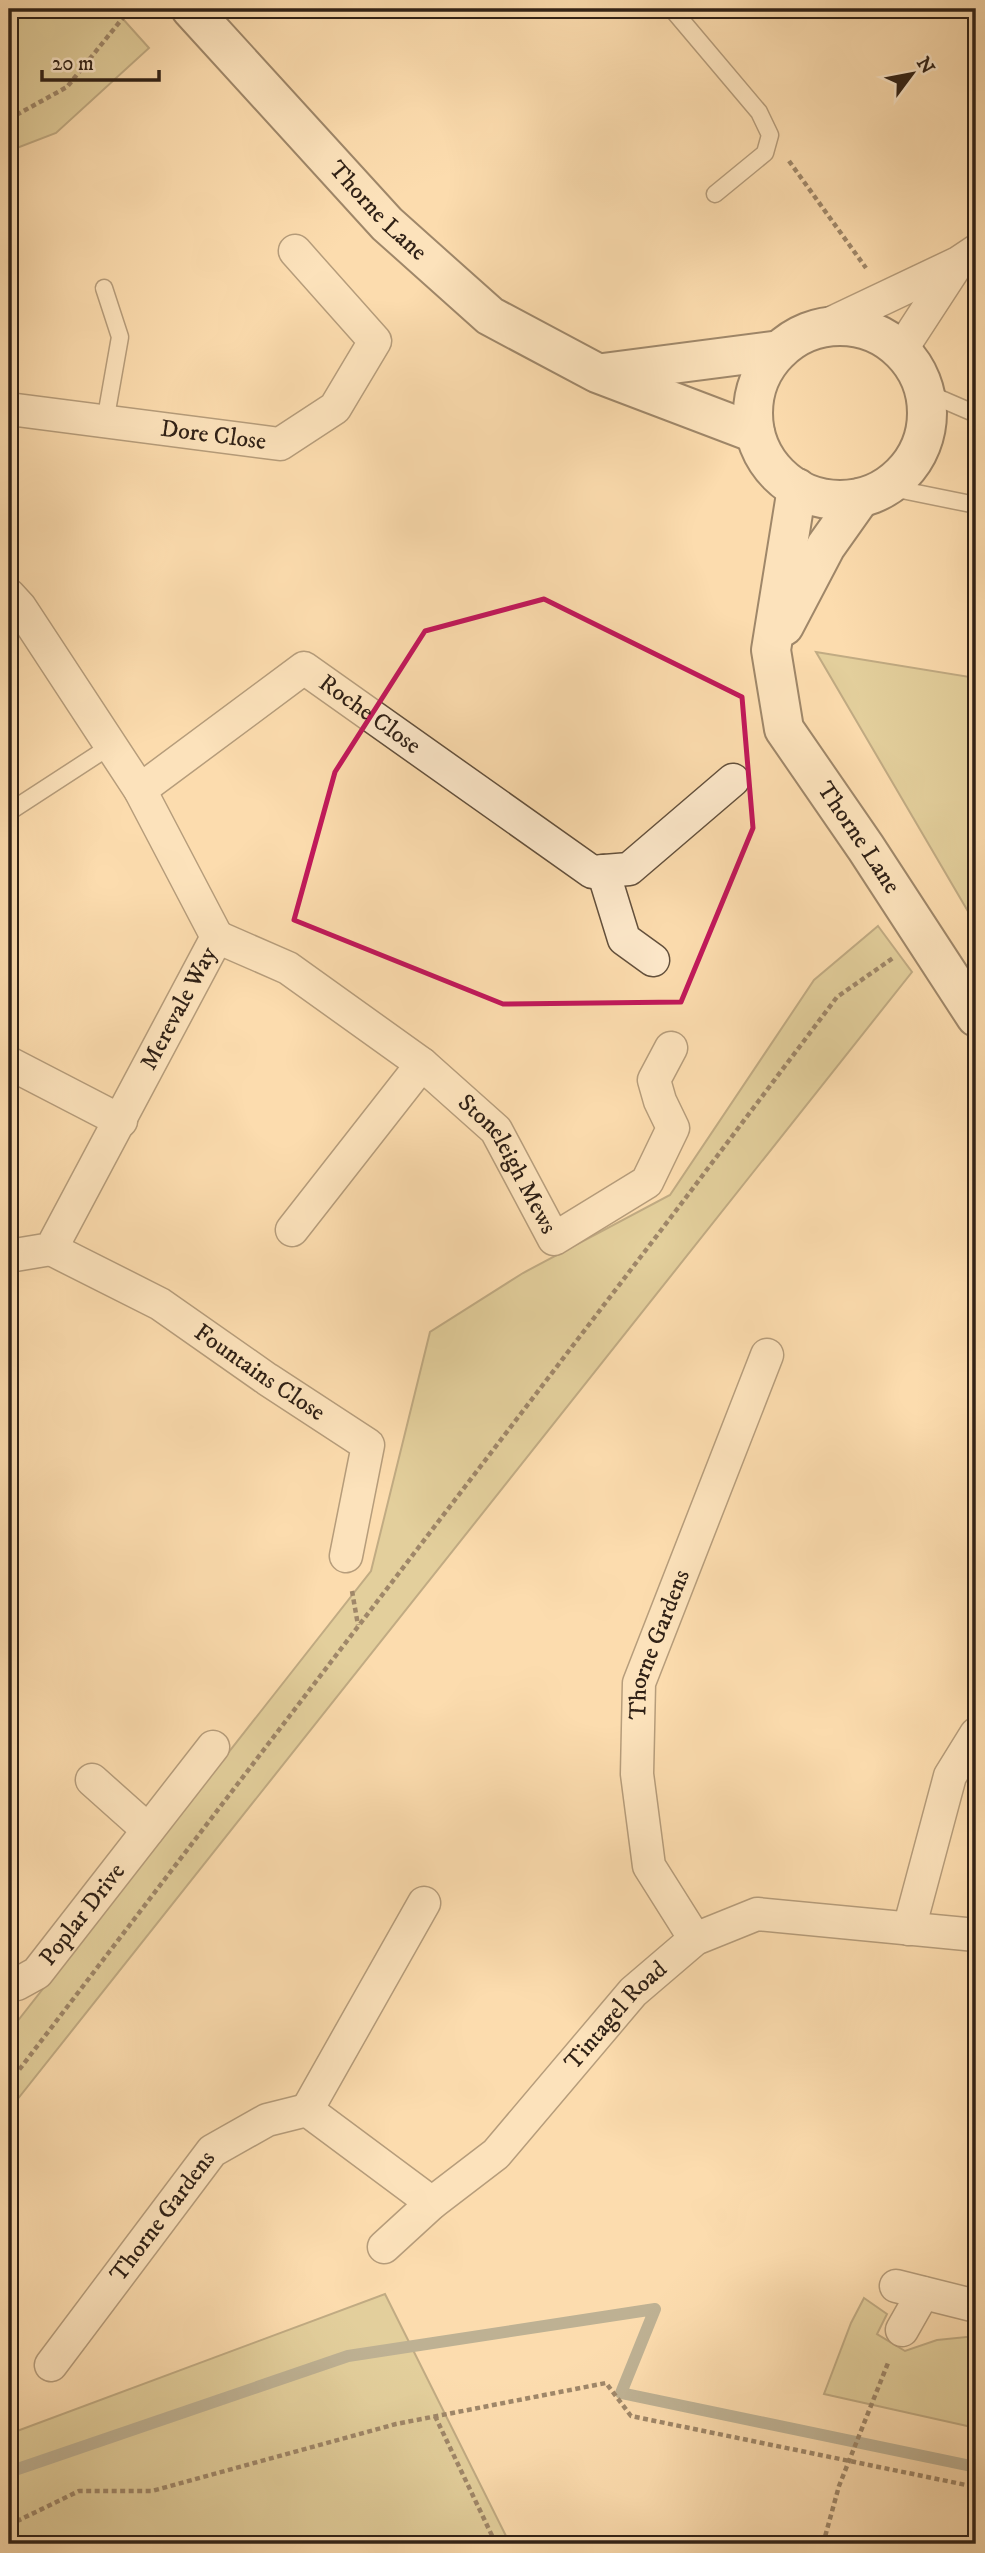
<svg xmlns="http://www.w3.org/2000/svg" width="985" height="2553" viewBox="0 0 985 2553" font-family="'IM FELL DW Pica',serif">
	<rect width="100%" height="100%" fill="#fcdcae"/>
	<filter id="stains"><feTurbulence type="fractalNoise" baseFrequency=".00286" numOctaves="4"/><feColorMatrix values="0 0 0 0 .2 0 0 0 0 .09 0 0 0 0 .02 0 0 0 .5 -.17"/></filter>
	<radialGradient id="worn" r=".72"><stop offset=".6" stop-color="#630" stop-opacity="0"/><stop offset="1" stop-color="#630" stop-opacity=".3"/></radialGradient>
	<g fill="#c6be85" stroke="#7b704e" stroke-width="2">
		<polygon points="9,9 114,9 149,48 56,133 9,151"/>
		<polygon points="816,652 976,678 976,925"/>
		<polygon points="878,926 912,972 9,2110 9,2032 371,1571 430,1332 523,1273 670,1195 814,980"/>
		<polygon points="385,2294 510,2544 9,2544 9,2434"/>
		<polygon points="864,2298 887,2314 877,2334 905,2351 937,2340 976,2336 976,2428 824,2394 851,2323"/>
	</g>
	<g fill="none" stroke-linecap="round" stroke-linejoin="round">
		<polyline stroke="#737d72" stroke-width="12" points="9,2472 348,2356 655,2309 621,2393 976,2467"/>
		<defs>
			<g id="lane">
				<polyline points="672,9 759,112 770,135 765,153 715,194"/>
				<polyline points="104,288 120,337 105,422"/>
				<polyline points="925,392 976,414"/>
				<polyline points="887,487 976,505"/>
				<polyline points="9,812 112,745"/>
			</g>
			<g id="street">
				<polyline points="823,327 958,263 976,251"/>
				<polyline points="901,350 957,264"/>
				<path id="s1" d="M9 409 280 444 335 408 375 341 295 251"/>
				<polyline points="9,595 20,607 140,790 217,937"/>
				<path id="s2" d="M140 790 304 668 592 872 629 869 733 780"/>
				<polyline points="603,871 624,939 653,960"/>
				<path id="s3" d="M217 937 288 968 422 1064 496 1130 554 1239 647 1182 673 1128 660 1101 654 1080 671 1048"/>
				<polyline points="9,1063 121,1121"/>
				<polyline points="292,1230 422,1064"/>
				<path id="s4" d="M51 1249 160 1304 267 1379 368 1445 346 1556"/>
				<path id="s5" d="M9 1256 51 1249 217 937"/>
				<polyline points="92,1780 148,1830"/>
				<polyline points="909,1929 950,1776 976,1734"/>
				<path id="s6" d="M695 1939 649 1866 637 1774 639 1683 767 1355"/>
				<path id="s7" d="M9 1985 17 1984 37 1973 213 1747"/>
				<polyline points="307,2110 424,1903"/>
				<path id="s8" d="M384 2247 432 2203 496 2154 633 1992 695 1939 757 1914 976 1935"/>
				<polyline points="896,2286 976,2306"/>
				<polyline points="902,2330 923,2293"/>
				<path id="s9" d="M51 2365 212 2151 267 2120 307 2110 432 2203"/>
			</g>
			<g id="secondary">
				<path id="s10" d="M191 9 387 224 490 316 597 373 755 433"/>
				<circle cx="840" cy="413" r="87"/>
				<polyline points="603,373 780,350"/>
				<path id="s11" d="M797 488 771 650 784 729 866 848 976 1017"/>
				<polyline points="784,626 826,546 860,498"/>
			</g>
		</defs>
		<use href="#lane" stroke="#63503c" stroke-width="19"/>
		<use href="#street" stroke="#63503c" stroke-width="35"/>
		<use href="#secondary" stroke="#302116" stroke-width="42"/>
		<g stroke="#302116" stroke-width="4.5" stroke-dasharray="5 3.5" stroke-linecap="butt">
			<polyline points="9,119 67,87 130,9"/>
			<polyline points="789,161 866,268"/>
			<polyline points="352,1591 358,1625"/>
			<polyline points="9,2083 675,1212 837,997 893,958"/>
			<polyline points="435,2416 496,2544"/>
			<polyline points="9,2525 79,2491 152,2491 396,2424 606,2383 631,2416 976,2487"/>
			<polyline points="823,2544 839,2486 888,2363"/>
		</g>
		<use href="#lane" stroke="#fde8ca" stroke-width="16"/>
		<use href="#street" stroke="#fde8ca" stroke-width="32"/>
		<use href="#secondary" stroke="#fde8ca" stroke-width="38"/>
	</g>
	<path d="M0 0H985V2553H0ZM544 599 742 697 753 828 681 1002 503 1004 294 920 335 772 425 631Z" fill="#fcdcae" fill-opacity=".55" fill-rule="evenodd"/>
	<path fill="none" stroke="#c2185b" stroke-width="5" stroke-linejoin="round" d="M544 599 742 697 753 828 681 1002 503 1004 294 920 335 772 425 631Z"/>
	<g text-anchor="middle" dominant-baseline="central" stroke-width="5" stroke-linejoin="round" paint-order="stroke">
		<g font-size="24" fill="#302116" stroke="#fde8ca">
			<text stroke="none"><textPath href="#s10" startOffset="275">Thorne Lane</textPath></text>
			<text stroke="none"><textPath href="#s1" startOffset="206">Dore Close</textPath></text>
			<text stroke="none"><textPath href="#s2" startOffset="285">Roche Close</textPath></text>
			<text stroke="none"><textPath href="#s11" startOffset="376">Thorne Lane</textPath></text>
			<text stroke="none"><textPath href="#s5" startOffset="315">Merevale Way</textPath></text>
			<text stroke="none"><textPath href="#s3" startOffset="376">Stoneleigh Mews</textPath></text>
			<text stroke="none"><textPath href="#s4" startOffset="243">Fountains Close</textPath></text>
			<text stroke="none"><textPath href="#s6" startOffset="312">Thorne Gardens</textPath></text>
			<text stroke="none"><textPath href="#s7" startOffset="105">Poplar Drive</textPath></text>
			<text stroke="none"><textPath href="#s8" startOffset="329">Tintagel Road</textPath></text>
			<text stroke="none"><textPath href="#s9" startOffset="186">Thorne Gardens</textPath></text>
		</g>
	</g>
	<rect width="985" height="2553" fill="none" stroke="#fcdcae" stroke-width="35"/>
	<rect x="10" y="10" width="964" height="2532" fill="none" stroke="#302116" stroke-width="3.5"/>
	<rect x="18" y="18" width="950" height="2518" fill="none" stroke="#302116" stroke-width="2"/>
	<g transform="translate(912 74) rotate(58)" stroke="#fde8ca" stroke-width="5" paint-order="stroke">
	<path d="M0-5L12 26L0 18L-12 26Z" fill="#302116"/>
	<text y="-10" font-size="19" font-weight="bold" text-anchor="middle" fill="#302116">N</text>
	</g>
	<path d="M42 70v10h117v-10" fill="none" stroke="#302116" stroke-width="3.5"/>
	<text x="52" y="70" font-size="21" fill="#302116" stroke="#fde8ca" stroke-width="5" paint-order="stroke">20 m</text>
	<rect width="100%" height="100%" filter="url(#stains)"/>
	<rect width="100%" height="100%" fill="url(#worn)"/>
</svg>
